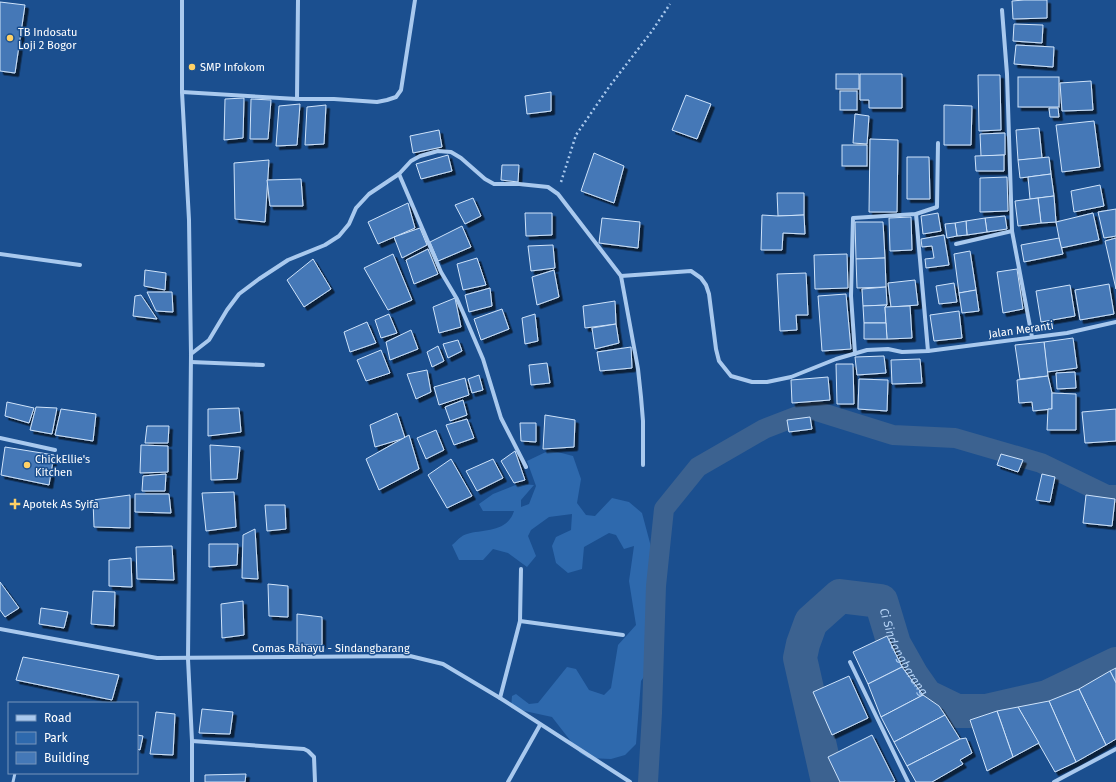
<svg xmlns="http://www.w3.org/2000/svg" width="1116" height="782" viewBox="0 0 1116 782" font-family="'Fira Sans',sans-serif">
	<defs>
		<filter id="shadow"><feDropShadow dx="3.5" dy="3.5" stdDeviation="0" flood-color="#0009"/></filter>
	</defs>
	<rect width="100%" height="100%" fill="#1b4f8f"/>
	<path fill="#2e69ad" d="M550 450 573 456 581 479 577 503 586 515 595 516 612 498 629 502 642 513 662 588 663 616 650 668 641 681 636 744 625 755 611 759 588 758 580 753 552 717 511 708 512 696 516 694 529 704 538 703 567 667 576 669 589 690 604 695 611 688 618 645 636 625 629 581 634 546 624 549 616 535 609 533 584 547 582 569 568 573 556 563 552 546 556 537 571 530 572 514 549 517 531 530 528 536 536 556 527 567 508 553 493 549 483 560H459L452 545C456 542 461 535 467 534 484 529 507 533 514 511H483L479 504 493 494 518 484 534 485 521 500V507L529 504 536 486 527 461Z"/>
	<g fill="none" stroke-linecap="round" stroke-linejoin="round">
		<polyline stroke="#3c6290" stroke-width="20" points="648,782 652,713 656,586 664,509 698,467 764,429 813,410 893,435 955,438 1041,463 1107,495 1116,495"/>
		<path stroke="#3c6290" stroke-width="34" id="s1" d="M828 782 800 658 803 644 811 622 840 596 881 601 894 644 912 676 926 696 957 711H986L1047 697 1116 664"/>
	</g>
	<g fill="#4478b7" stroke="#cfe3fa" filter="url(#shadow)">
		<polygon points="1024,0 1047,0 1047,18 1013,19 1012,1"/>
		<polygon points="0,2 25,5 15,73 0,71"/>
		<polygon points="1014,24 1043,25 1042,43 1013,41"/>
		<polygon points="1016,45 1054,47 1053,67 1014,64"/>
		<rect x="836" y="74" width="23" height="15"/>
		<polygon points="860,74 902,74 902,108 869,108 869,100 860,100"/>
		<polygon points="978,75 1000,75 1001,130 979,131"/>
		<rect x="1018" y="77" width="41" height="30"/>
		<polygon points="1091,81 1093,110 1062,111 1060,83"/>
		<rect x="840" y="91" width="17" height="19"/>
		<polygon points="551,92 551,111 527,114 525,96"/>
		<polygon points="686,95 711,104 697,139 672,130"/>
		<polygon points="244,98 243,138 224,140 225,99"/>
		<polygon points="251,99 271,100 268,139 250,139"/>
		<polygon points="300,104 297,145 276,146 279,106"/>
		<polygon points="326,105 324,144 305,145 307,107"/>
		<polygon points="944,105 972,106 971,145 944,145"/>
		<polygon points="1049,108 1058,108 1059,117 1050,117"/>
		<polygon points="855,114 869,116 867,144 853,143"/>
		<polygon points="1094,121 1100,167 1062,172 1056,125"/>
		<polygon points="1039,128 1042,158 1018,160 1016,130"/>
		<polygon points="439,130 442,147 413,153 410,136"/>
		<polygon points="1005,133 1005,155 981,156 980,134"/>
		<polygon points="870,139 898,140 897,212 869,212"/>
		<rect x="842" y="145" width="25" height="21"/>
		<polygon points="594,153 624,166 614,203 581,191"/>
		<polygon points="448,155 452,171 421,179 416,164"/>
		<polygon points="1004,155 1004,171 976,171 975,156"/>
		<polygon points="907,157 929,157 930,199 907,199"/>
		<polygon points="1049,157 1051,174 1020,178 1018,160"/>
		<polygon points="269,160 265,222 235,219 234,163"/>
		<polygon points="502,165 519,165 518,182 501,180"/>
		<polygon points="1051,174 1054,196 1030,199 1028,177"/>
		<polygon points="1007,177 1008,211 980,212 980,178"/>
		<polygon points="301,179 303,206 270,206 267,180"/>
		<polygon points="1100,185 1104,206 1074,212 1071,191"/>
		<polygon points="777,193 804,193 804,215 778,216"/>
		<polygon points="1054,196 1056,222 1041,223 1038,198"/>
		<polygon points="473,198 481,216 465,224 455,205"/>
		<polygon points="1038,198 1041,223 1018,226 1015,201"/>
		<polygon points="408,203 415,228 378,244 368,222"/>
		<polygon points="1116,209 1116,236 1104,238 1098,212"/>
		<polygon points="525,213 552,213 552,235 526,236"/>
		<polygon points="938,213 941,231 923,234 921,216"/>
		<polygon points="1093,213 1099,240 1061,248 1056,222"/>
		<polygon points="762,215 778,216 804,215 805,234 783,233 782,250 761,250"/>
		<polygon points="1005,216 1007,229 987,232 985,218"/>
		<polygon points="911,217 912,250 890,251 889,218"/>
		<polygon points="602,218 640,222 638,248 599,243"/>
		<polygon points="985,218 987,232 967,235 966,221"/>
		<polygon points="966,221 967,235 957,236 955,223"/>
		<polygon points="855,222 883,222 885,258 856,259"/>
		<polygon points="955,223 957,236 947,238 945,224"/>
		<polygon points="462,226 471,247 438,261 430,242"/>
		<polygon points="420,228 427,245 402,258 394,237"/>
		<polygon points="944,235 949,265 926,268 925,259 934,258 932,246 922,247 921,239"/>
		<polygon points="1059,238 1063,254 1024,262 1021,245"/>
		<polygon points="1116,238 1116,289 1105,241"/>
		<polygon points="553,245 555,268 531,271 528,246"/>
		<polygon points="428,249 438,274 414,284 406,260"/>
		<polygon points="970,251 976,290 959,293 954,254"/>
		<polygon points="393,254 412,300 388,310 364,268"/>
		<polygon points="847,254 848,288 815,289 814,255"/>
		<polygon points="477,258 486,285 463,290 457,264"/>
		<polygon points="885,258 886,287 857,288 856,259"/>
		<polygon points="313,259 331,289 304,307 287,280"/>
		<polygon points="1017,269 1023,309 1003,313 997,272"/>
		<polygon points="145,270 166,273 165,290 144,286"/>
		<polygon points="554,270 559,297 537,305 532,277"/>
		<polygon points="806,273 808,315 796,315 797,330 780,331 777,274"/>
		<polygon points="915,280 918,305 891,307 888,283"/>
		<polygon points="954,283 957,302 939,304 936,286"/>
		<polygon points="1109,284 1114,314 1080,320 1075,290"/>
		<polygon points="1070,285 1075,316 1041,322 1036,291"/>
		<polygon points="886,287 887,305 863,306 862,289"/>
		<polygon points="490,288 492,306 469,312 465,295"/>
		<polygon points="976,290 979,311 962,313 959,293"/>
		<polygon points="147,292 172,292 173,312 156,311"/>
		<polygon points="846,294 851,349 822,351 818,296"/>
		<polygon points="141,295 157,319 133,316 135,296"/>
		<polygon points="455,298 461,327 439,333 433,307"/>
		<polygon points="615,301 616,324 585,328 583,306"/>
		<polygon points="887,305 885,307 886,323 864,323 863,306"/>
		<polygon points="910,306 912,338 887,339 885,307"/>
		<polygon points="502,309 509,329 481,340 474,319"/>
		<polygon points="959,311 962,338 934,341 930,315"/>
		<polygon points="389,314 397,333 381,338 375,320"/>
		<polygon points="535,314 538,341 525,344 522,318"/>
		<polygon points="367,322 376,343 350,352 344,332"/>
		<polygon points="864,323 886,323 887,339 864,339"/>
		<polygon points="616,324 619,343 595,349 592,328"/>
		<polygon points="411,330 418,349 390,360 386,342"/>
		<polygon points="1073,338 1077,368 1047,372 1044,342"/>
		<polygon points="458,340 462,351 448,358 443,344"/>
		<polygon points="1044,342 1048,376 1020,379 1015,345"/>
		<polygon points="438,346 444,361 432,367 427,352"/>
		<polygon points="631,347 632,368 600,371 597,352"/>
		<polygon points="381,350 390,373 366,381 357,360"/>
		<polygon points="884,356 886,373 857,375 855,357"/>
		<polygon points="920,359 922,383 892,384 891,360"/>
		<polygon points="547,363 550,383 531,385 529,365"/>
		<polygon points="836,364 853,364 854,404 837,404"/>
		<polygon points="427,370 431,392 416,399 407,374"/>
		<polygon points="1075,372 1076,388 1057,389 1056,373"/>
		<polygon points="479,375 483,390 472,393 468,379"/>
		<polygon points="1048,376 1052,393 1052,409 1033,411 1032,402 1019,403 1017,380"/>
		<polygon points="828,377 830,400 792,403 791,380"/>
		<polygon points="465,378 469,395 439,405 434,387"/>
		<polygon points="859,379 888,380 887,411 858,409"/>
		<polygon points="1052,393 1076,394 1076,430 1047,430 1048,409 1052,409"/>
		<polygon points="463,400 467,415 450,421 445,407"/>
		<polygon points="7,402 34,408 29,423 5,416"/>
		<polygon points="36,407 57,408 52,434 30,430"/>
		<polygon points="239,408 241,432 208,436 208,409"/>
		<polygon points="61,409 96,414 93,441 55,435"/>
		<polygon points="1116,409 1116,441 1085,443 1082,412"/>
		<polygon points="397,413 405,438 375,447 370,425"/>
		<polygon points="545,415 575,420 574,447 543,449"/>
		<polygon points="810,417 812,429 789,432 787,420"/>
		<polygon points="467,419 474,438 454,445 446,425"/>
		<polygon points="520,423 536,423 536,442 521,441"/>
		<polygon points="147,426 169,426 168,443 145,443"/>
		<polygon points="436,430 444,450 426,459 417,438"/>
		<polygon points="409,435 419,469 379,490 366,459"/>
		<polygon points="141,445 168,446 168,472 140,473"/>
		<polygon points="210,445 240,447 237,479 211,480"/>
		<polygon points="5,447 54,455 49,485 1,475"/>
		<polygon points="515,451 525,480 514,483 501,461"/>
		<polygon points="1001,454 1023,460 1018,472 997,465"/>
		<polygon points="451,459 472,496 447,508 428,475"/>
		<polygon points="493,459 503,478 477,491 466,471"/>
		<polygon points="166,474 165,491 142,491 143,476"/>
		<polygon points="1042,474 1055,477 1050,502 1036,500"/>
		<polygon points="234,492 236,527 206,531 202,493"/>
		<polygon points="135,494 169,494 171,513 135,512"/>
		<polygon points="130,495 130,528 94,527 93,500"/>
		<polygon points="1086,495 1115,499 1112,526 1083,523"/>
		<polygon points="265,505 285,505 286,529 267,531"/>
		<polygon points="255,529 258,579 242,578 243,535"/>
		<polygon points="209,544 238,544 237,565 209,567"/>
		<polygon points="172,546 174,580 137,579 136,547"/>
		<polygon points="131,558 132,587 109,586 109,560"/>
		<polygon points="0,582 19,608 5,617 0,610"/>
		<polygon points="268,584 288,586 288,617 269,616"/>
		<polygon points="93,591 115,592 114,626 91,624"/>
		<polygon points="243,601 244,635 222,638 221,604"/>
		<polygon points="41,608 68,612 64,628 39,624"/>
		<polygon points="297,614 322,617 322,645 297,645"/>
		<polygon points="887,636 902,667 868,684 853,652"/>
		<polygon points="23,657 119,675 112,700 16,680"/>
		<polygon points="902,667 923,695 881,717 868,684"/>
		<polygon points="1116,668 1116,683 1110,671"/>
		<polygon points="1110,671 1116,683 1116,739 1106,745 1079,689"/>
		<polygon points="849,676 868,718 832,735 813,692"/>
		<polygon points="1079,689 1106,745 1076,762 1049,701"/>
		<polygon points="923,695 939,706 945,715 894,742 881,717"/>
		<polygon points="1049,701 1076,762 1055,772 1018,707"/>
		<polygon points="1018,707 1039,743 1013,757 997,711"/>
		<polygon points="202,709 233,712 230,734 199,733"/>
		<polygon points="997,711 1013,757 987,771 970,720"/>
		<polygon points="156,712 175,714 173,755 150,754"/>
		<polygon points="945,715 960,739 907,766 894,742"/>
		<polygon points="137,735 143,736 140,750 137,749"/>
		<polygon points="872,735 895,781 893,782 840,782 828,757"/>
		<polygon points="966,738 972,753 960,760 963,764 932,782 916,782 907,766 960,739"/>
		<polygon points="246,774 245,782 205,782 205,775"/>
	</g>
	<g fill="none" stroke-linecap="round" stroke-linejoin="round">
		<polyline stroke="#a9c9ee" stroke-width="2.5" stroke-dasharray="2 3" stroke-linecap="butt" points="561,182 576,135 609,87 652,31 670,4"/>
		<polyline stroke="#a9c9ee" stroke-width="3" points="13,782 15,773"/>
		<g stroke="#a9c9ee" stroke-width="4">
			<polyline points="182,0 182,92 189,220 191,354 188,659 192,741 192,782"/>
			<polyline points="1002,10 1007,74 1012,231 1032,337"/>
			<polyline points="182,92 297,99 334,99 377,102 387,100 396,97 401,90 415,0"/>
			<polyline points="297,99 298,0"/>
			<polyline points="399,174 441,272 457,299 465,317 483,359 501,418 526,467"/>
			<polyline points="916,214 928,351"/>
			<polyline points="956,244 1012,231"/>
			<polyline points="0,254 80,265"/>
			<polyline points="621,276 691,271 701,278 706,285 709,294 716,349 719,361 731,376 752,382 767,382 791,377 836,359 867,350 888,349 902,352 928,351 1067,333 1116,322"/>
			<polyline points="191,354 209,340 227,310 239,294 259,279 288,260 325,245 339,236 349,224 356,208 369,194 399,174 411,161 420,156 438,151 451,152 461,158 485,179 494,184 519,184 548,187 558,194 621,276 638,369 641,397 643,421 643,465"/>
			<polyline points="855,354 851,296 853,218 916,214 937,207 938,143"/>
			<polyline points="191,362 263,365"/>
			<polyline points="0,438 55,450"/>
			<polyline points="520,621 623,635"/>
			<polyline points="0,629 157,658 410,656 443,664 500,698 630,782"/>
			<polyline points="850,662 908,782"/>
			<polyline points="500,698 520,621 521,569"/>
			<polyline points="192,741 304,749 308,751 314,757 315,782"/>
			<polyline points="508,782 540,725"/>
			<polyline points="1054,782 1116,749"/>
		</g>
	</g>
	<g fill="#ffd166" stroke="#1b4f8f" stroke-width="1.5">
		<circle cx="10" cy="38" r="4"/>
		<circle cx="192" cy="67" r="4"/>
		<circle cx="27" cy="465" r="4"/>
		<path d="M13 498h4v4h4v4h-4v4h-4v-4h-4v-4h4z"/>
	</g>
	<g text-anchor="middle" dominant-baseline="central" stroke-width="3" stroke-linejoin="round" paint-order="stroke">
		<g font-size="11" fill="#fff" stroke="#1b4f8f" text-anchor="start">
			<text x="18" y="32">TB Indosatu<tspan x="18" dy="13">Loji 2 Bogor</tspan></text>
			<text x="200" y="67">SMP Infokom</text>
			<text x="35" y="459">ChickEllie's<tspan x="35" dy="13">Kitchen</tspan></text>
			<text x="23" y="504">Apotek As Syifa</text>
		</g>
		<g font-size="11" fill="#fff" stroke="#1b4f8f">
			<text transform="translate(1021 330) rotate(-8)">Jalan Meranti</text>
			<text x="331" y="648">Comas Rahayu - Sindangbarang</text>
		</g>
		<g font-size="12" font-style="italic" fill="#b5d3f5" stroke="#1b4f8f">
			<text stroke="none"><textPath href="#s1" startOffset="301">Ci Sindangbarang</textPath></text>
		</g>
	</g>
	<rect x="8" y="702" width="130" height="72" fill="#1b4f8f" stroke="#7695bc"/>
	<rect x="16" y="715" width="20" height="6" fill="#a9c9ee" stroke="#7695bc"/>
	<text x="44" y="722" font-size="12" fill="#ffffff">Road</text>
	<rect x="16" y="732" width="20" height="12" fill="#2e69ad" stroke="#7695bc"/>
	<text x="44" y="742" font-size="12" fill="#ffffff">Park</text>
	<rect x="16" y="752" width="20" height="12" fill="#4478b7" stroke="#7695bc"/>
	<text x="44" y="762" font-size="12" fill="#ffffff">Building</text>
</svg>
